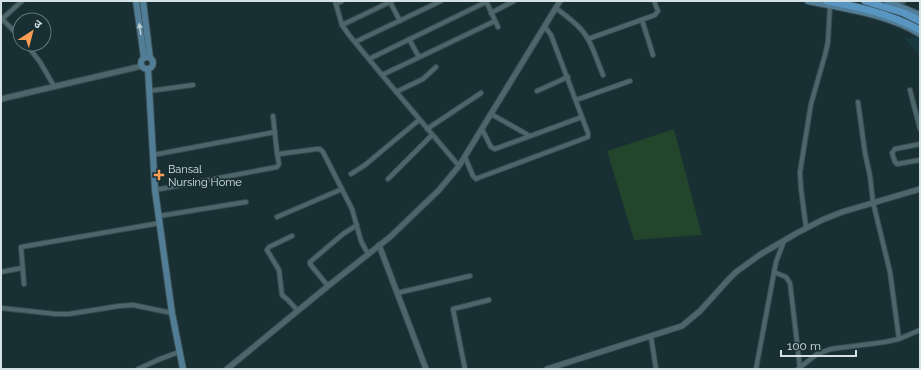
<svg xmlns="http://www.w3.org/2000/svg" width="921" height="370" viewBox="0 0 921 370" font-family="Raleway,'Noto Sans Devanagari',sans-serif">
	<rect width="100%" height="100%" fill="#182f34"/>
	<polygon fill="#183940" points="920,36 920,56 905,39"/>
	<polygon fill="#22452b" points="674,129 702,235 634,240 607,151"/>
	<g fill="none" stroke-linecap="round" stroke-linejoin="round">
		<defs>
			<g id="minor">
				<polyline points="335,1 342,25 349,35 382,75 459,166"/>
				<polyline points="486,1 498,27"/>
				<polyline points="390,2 400,21"/>
				<polyline points="894,3 904,1"/>
				<polyline points="336,4 342,1"/>
				<path d="M556 8C567 17 581 26 588 39 594 50 598 63 603 75"/>
				<polyline points="491,13 514,1"/>
				<polyline points="1,18 20,37"/>
				<polyline points="2,19 22,1"/>
				<polyline points="642,20 653,55"/>
				<polyline points="342,25 392,1"/>
				<polyline points="409,39 419,57"/>
				<polyline points="588,39 655,15 658,11 654,1"/>
				<polyline points="355,42 441,1"/>
				<polyline points="26,44 40,62 54,86"/>
				<polyline points="369,59 486,2"/>
				<polyline points="382,75 495,21"/>
				<polyline points="910,90 920,129"/>
				<polyline points="149,91 193,85"/>
				<polyline points="537,91 568,77"/>
				<polyline points="396,92 423,79 436,67"/>
				<polyline points="576,100 630,81"/>
				<polyline points="858,102 865,153 870,176 873,202 890,272 899,339"/>
				<polyline points="491,114 530,136"/>
				<polyline points="273,116 277,153 279,154 317,149 320,149 323,152 352,209 361,241 368,254"/>
				<polyline points="427,129 481,93"/>
				<polyline points="482,129 491,147 495,149 582,117"/>
				<polyline points="920,144 895,149 892,153 895,162 897,164 920,160"/>
				<polyline points="153,155 275,132"/>
				<polyline points="465,157 473,176 476,179 478,178 588,137 588,133 551,35 545,27"/>
				<polyline points="351,174 365,165 419,120"/>
				<polyline points="388,179 432,135"/>
				<polyline points="155,190 277,167 279,164 277,153"/>
				<polyline points="159,216 246,202"/>
				<polyline points="277,217 342,189"/>
				<polyline points="806,227 801,189 800,172 811,104 825,55 828,42 830,5"/>
				<polyline points="292,236 269,247 267,250 279,270 282,295 288,300 298,311"/>
				<polyline points="1,272 22,268"/>
				<polyline points="774,272 786,277 790,283 800,368"/>
				<polyline points="24,284 21,247 160,223"/>
				<polyline points="328,286 310,264 310,262 343,234 357,225"/>
				<polyline points="397,293 470,276"/>
				<polyline points="1,308 56,314 69,314 119,306 133,305 172,313"/>
				<polyline points="651,337 656,369"/>
				<polyline points="138,369 160,359 179,352"/>
				<polyline points="465,369 453,309 489,300"/>
				<polyline points="756,369 776,262 784,241"/>
				<polyline points="798,369 817,354 831,349 885,342 899,339 920,330"/>
			</g>
			<g id="tertiary">
				<polyline points="1,99 142,66"/>
				<polyline points="379,245 426,369"/>
				<polyline points="227,369 328,286 390,237 439,190 459,166 560,1"/>
				<polyline points="547,369 682,326 700,311 728,280 736,272 761,254 797,233 822,220 842,212 920,189"/>
			</g>
			<g id="secondary">
				<polyline points="136,1 144,58"/>
				<polyline points="143,1 150,58"/>
				<path d="M808 1C846 9 887 14 920 34"/>
				<polyline points="887,1 920,15"/>
				<circle cx="147" cy="63" r="6"/>
				<polyline points="148,69 155,190 172,313 183,369"/>
			</g>
			<g id="primary">
				<path d="M827 1C860 7 891 14 920 30"/>
				<polyline points="865,1 904,13 920,21"/>
			</g>
		</defs>
		<use href="#minor" stroke="#384c50" stroke-width="6"/>
		<use href="#tertiary" stroke="#384c50" stroke-width="7"/>
		<use href="#secondary" stroke="#384c50" stroke-width="8"/>
		<use href="#primary" stroke="#384c50" stroke-width="9"/>
		<use href="#minor" stroke="#4d666c" stroke-width="4"/>
		<use href="#tertiary" stroke="#4d666c" stroke-width="5"/>
		<use href="#secondary" stroke="#527d96" stroke-width="6"/>
		<use href="#primary" stroke="#5895c1" stroke-width="7"/>
	</g>
	<defs><path id="oneway-solid" d="M-6-.8H1V-3.2L6.5 0L1 3.2V.8H-6Z"/></defs>
	<use fill="#baced5" href="#oneway-solid" transform="translate(140 29) rotate(-98)"/>
	<path fill="#fd9d54" stroke="#182f34" stroke-width="1.5" d="M157 169h4v4h4v4h-4v4h-4v-4h-4v-4h4z"/>
	<g text-anchor="middle" dominant-baseline="central" stroke-width="3.5" stroke-linejoin="round" paint-order="stroke">
		<g font-size="11" fill="#d4e2e5" stroke="#182f34" text-anchor="start">
			<text x="168" y="169">Bansal<tspan x="168" dy="13">Nursing Home</tspan></text>
		</g>
	</g>
	<rect width="921" height="370" fill="none" stroke="#d4e2e5" stroke-width="4"/>
	<g transform="translate(32 32) rotate(36)"><circle r="19" fill="#182f34" stroke="#63777b"/>
	<path d="M0-3L7 15L0 10L-7 15Z" fill="#fd9d54"/>
	<text y="-6" font-size="11" font-weight="bold" text-anchor="middle" fill="#d4e2e5">उ</text>
	</g>
	<path d="M781 350v6h75v-6" fill="none" stroke="#d4e2e5" stroke-width="2"/>
	<text x="787" y="350" font-size="12" fill="#d4e2e5" stroke="#182f34" stroke-width="3" paint-order="stroke">100 m</text>
</svg>
